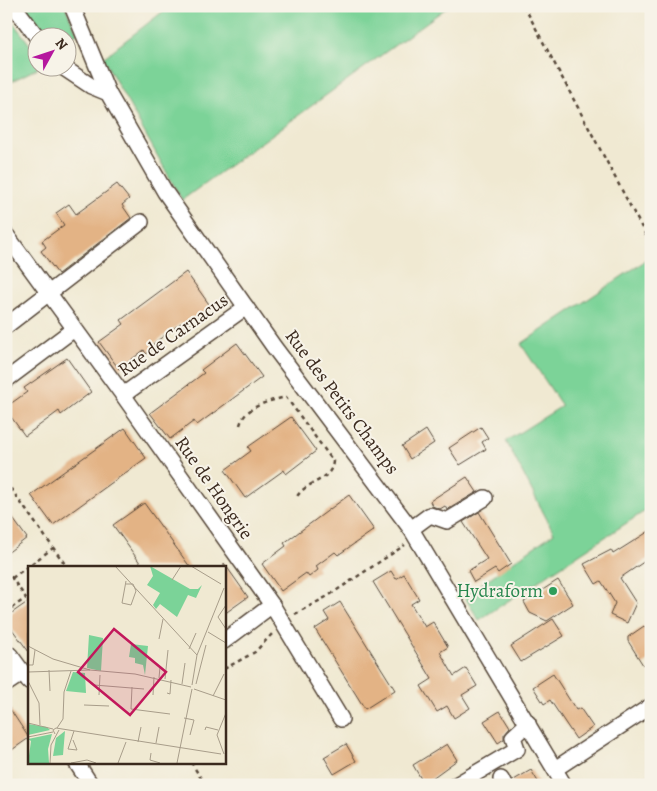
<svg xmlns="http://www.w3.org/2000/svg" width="657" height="791" viewBox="0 0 657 791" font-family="Alegreya,serif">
	<rect width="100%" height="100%" fill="#f7f3e8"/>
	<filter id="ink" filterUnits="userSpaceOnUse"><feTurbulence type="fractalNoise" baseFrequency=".02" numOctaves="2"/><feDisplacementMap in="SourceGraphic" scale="10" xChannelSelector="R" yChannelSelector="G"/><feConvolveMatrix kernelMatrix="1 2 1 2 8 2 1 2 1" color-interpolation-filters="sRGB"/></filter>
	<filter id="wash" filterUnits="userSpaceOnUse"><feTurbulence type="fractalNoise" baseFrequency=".0096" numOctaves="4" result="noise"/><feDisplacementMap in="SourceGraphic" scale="20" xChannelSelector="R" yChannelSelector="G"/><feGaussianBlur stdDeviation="1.12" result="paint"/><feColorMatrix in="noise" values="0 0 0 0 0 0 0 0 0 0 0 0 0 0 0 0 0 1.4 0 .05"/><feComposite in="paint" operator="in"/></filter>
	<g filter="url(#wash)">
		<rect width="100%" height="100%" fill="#f0e9d2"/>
		<g fill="#7bd398" stroke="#5b7e5b">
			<polygon points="24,6 65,6 77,33 68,41 68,38 48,37"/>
			<polygon points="170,6 449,6 182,200 103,58"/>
			<polygon points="6,13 37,54 38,68 6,84"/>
			<polygon points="648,259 651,264 651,507 479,620 464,596 554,533 506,441 562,406 521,344"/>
		</g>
		<g id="blocks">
			<g fill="#e3b385">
				<polygon points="117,184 129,199 122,205 131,218 58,274 41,251 46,247 42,241 64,225 56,213 69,204 76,214"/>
				<polygon points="186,272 211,307 184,327 181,323 153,344 156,347 146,354 144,350 119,369 99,342 124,324 121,320"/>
				<polygon points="237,343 262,377 197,425 194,421 170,439 150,413 204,373 201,370"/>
				<polygon points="67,358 91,392 61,415 59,411 25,436 6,410 6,407 27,392 24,388"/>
				<polygon points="291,417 316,451 286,474 284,470 245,498 225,470 251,451 248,447"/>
				<polygon points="481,427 488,438 482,442 486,449 460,465 449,448"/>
				<polygon points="125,428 146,458 53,525 31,495"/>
				<polygon points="426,430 434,443 410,459 402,446"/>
				<polygon points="467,477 477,492 447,510 445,506 440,509 432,506 430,501"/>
				<polygon points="349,495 374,530 338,555 335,552 316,566 318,570 309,577 306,573 281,591 262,564 286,546 284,543"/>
				<polygon points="144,503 190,567 143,567 113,525"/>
				<polygon points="6,509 27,538 6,554"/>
				<polygon points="479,512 511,564 498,573 495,569 474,582 468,571 487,559 463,522"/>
				<polygon points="651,530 651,557 620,578 636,603 627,623 610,615 615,603 601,581 596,584 584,564 611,550 613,554"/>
				<polygon points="224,563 248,597 224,614"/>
				<polygon points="391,571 396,579 404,574 419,599 411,604 425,627 433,622 448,647 440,652 454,676 466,668 477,686 462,695 470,708 454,718 447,706 437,712 421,686 432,679 373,582"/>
				<polygon points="558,580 573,604 547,621 530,613 524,602"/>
				<polygon points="29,601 29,652 6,621 6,617"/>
				<polygon points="340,602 395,690 365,709 315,629 329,620 324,612"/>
				<polygon points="553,619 564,636 521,662 511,646"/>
				<polygon points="644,626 651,636 651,660 643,665 628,641 628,637"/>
				<polygon points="553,674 576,710 580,708 593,727 576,739 550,700 544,704 533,687"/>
				<polygon points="6,703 29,738 6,754"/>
				<polygon points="500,711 510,727 504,734 504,739 498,743 484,721"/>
				<polygon points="346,744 356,761 334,774 324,757"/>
				<polygon points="447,744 457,760 424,784 413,765"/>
				<polygon points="531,770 540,785 513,785 512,781"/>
			</g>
		</g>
	</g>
	<g filter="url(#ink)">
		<use href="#blocks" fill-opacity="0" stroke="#564739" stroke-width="1"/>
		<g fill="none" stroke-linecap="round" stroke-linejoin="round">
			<defs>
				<g id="minor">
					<polyline points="14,6 38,38"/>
					<polyline points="72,6 108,93"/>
					<polyline points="64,68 91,86 108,93 165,192 274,347 411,529 564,785"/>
					<polyline points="7,236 123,395 272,605 341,719"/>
					<polyline points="6,326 141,222"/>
					<polyline points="6,380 74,329"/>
					<polyline points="123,395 246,307"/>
					<polyline points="411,529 430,515 447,521 485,498"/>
					<polyline points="224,641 272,605"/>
					<polyline points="10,655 29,681"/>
					<polyline points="6,684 15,678"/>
					<polyline points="76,762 91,785"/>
					<polyline points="555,769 651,706"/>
					<polyline points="501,779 504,785"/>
					<polyline points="456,785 517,749 513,737 528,723"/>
				</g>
			</defs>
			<use href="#minor" stroke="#564739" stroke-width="18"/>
			<g stroke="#564739" stroke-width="2.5" stroke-dasharray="4 4" stroke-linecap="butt">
				<polyline points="524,6 651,245"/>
				<path d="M240 425C245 406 269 401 286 397L333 461C332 482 306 480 296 498"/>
				<polyline points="6,482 67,567"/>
				<polyline points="6,570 26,598 6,612"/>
				<polyline points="12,578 53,548"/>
				<polyline points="295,614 328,596 405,545"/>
				<polyline points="224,669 255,652 272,634"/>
				<polyline points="191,762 205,785"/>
			</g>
			<use href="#minor" stroke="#fff" stroke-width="15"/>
		</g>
	</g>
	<circle fill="#2e9e5b" stroke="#f7f3e8" stroke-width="2" cx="553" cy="591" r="5"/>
	<g text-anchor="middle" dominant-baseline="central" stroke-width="4" stroke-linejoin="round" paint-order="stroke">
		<g font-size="19" fill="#3b2a1e" stroke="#f7f3e8">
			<text transform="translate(173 335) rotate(-35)">Rue de Carnacus</text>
			<text transform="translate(342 402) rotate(53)">Rue des Petits Champs</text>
			<text transform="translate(214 488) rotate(55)">Rue de Hongrie</text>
		</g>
		<g font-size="19" fill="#27864d" stroke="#f7f3e8" text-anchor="end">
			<text x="543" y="591">Hydraform</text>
		</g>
	</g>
	<g transform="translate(28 566)">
		<rect width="198" height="198" fill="#f0e9d2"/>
		<path d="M122 0 162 23H170L174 19 168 32 160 29 149 51 132 38 128 43 125 39 132 27 119 19 125 10ZM61 69 75 72 73 105 59 102ZM103 78 120 80 117 109 115 99 107 97V92L101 91ZM45 106 57 107 58 127 38 125ZM0 158 19 161 22 164 0 169ZM37 165 35 189 25 190 28 172ZM24 168 20 183 21 197H0L3 175 0 173Z" fill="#7bd398"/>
		<path fill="none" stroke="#a89d8a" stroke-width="1" d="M87 0 169 89M163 0 193 18M144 14 153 0M98 18H105L108 25 103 39 94 37 98 15M198 39 190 51 198 63M180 66 198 77M131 73 135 53M0 80 25 93 62 104M161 83 168 67M127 96 132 101 131 112M0 99H5L7 84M21 104 22 125M0 106 62 104 107 108 163 121M137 113 140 84M0 115 11 137 12 159M154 118 157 97M168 118 178 79M66 119 116 123M164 119 169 89 196 22M104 121 103 143 142 148M166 123 198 134M139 127 142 128 143 114M71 129 72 109M125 129 126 111M185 130 196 108M56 139 81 140M156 152 166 154 162 169M0 157 25 163M29 162 35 153 36 126 43 105M177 164 178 161 190 164M27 168 25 164 28 162 193 188M0 171 25 166M45 174 49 184 40 183 46 165M110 176 113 161M128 177 131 161M123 187 122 194 132 197M196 188 189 169 198 147M22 197 23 179 31 164M43 197 59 194 68 197M90 197 98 176M149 197 164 123"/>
		<path fill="#c2185b" fill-opacity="0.15" stroke="#c2185b" stroke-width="2.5" d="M86 63 138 106 102 149 50 106Z"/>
		<rect width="198" height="198" fill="none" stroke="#3b2a1e" stroke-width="2.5"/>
	</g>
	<rect width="657" height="791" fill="none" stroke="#f7f3e8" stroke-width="25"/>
	<g transform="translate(52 52) rotate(50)"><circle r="24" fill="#f7f3e8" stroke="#aca397"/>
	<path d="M0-4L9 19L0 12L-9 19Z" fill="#b5179e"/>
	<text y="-8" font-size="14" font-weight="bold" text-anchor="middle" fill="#3b2a1e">N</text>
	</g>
</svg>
